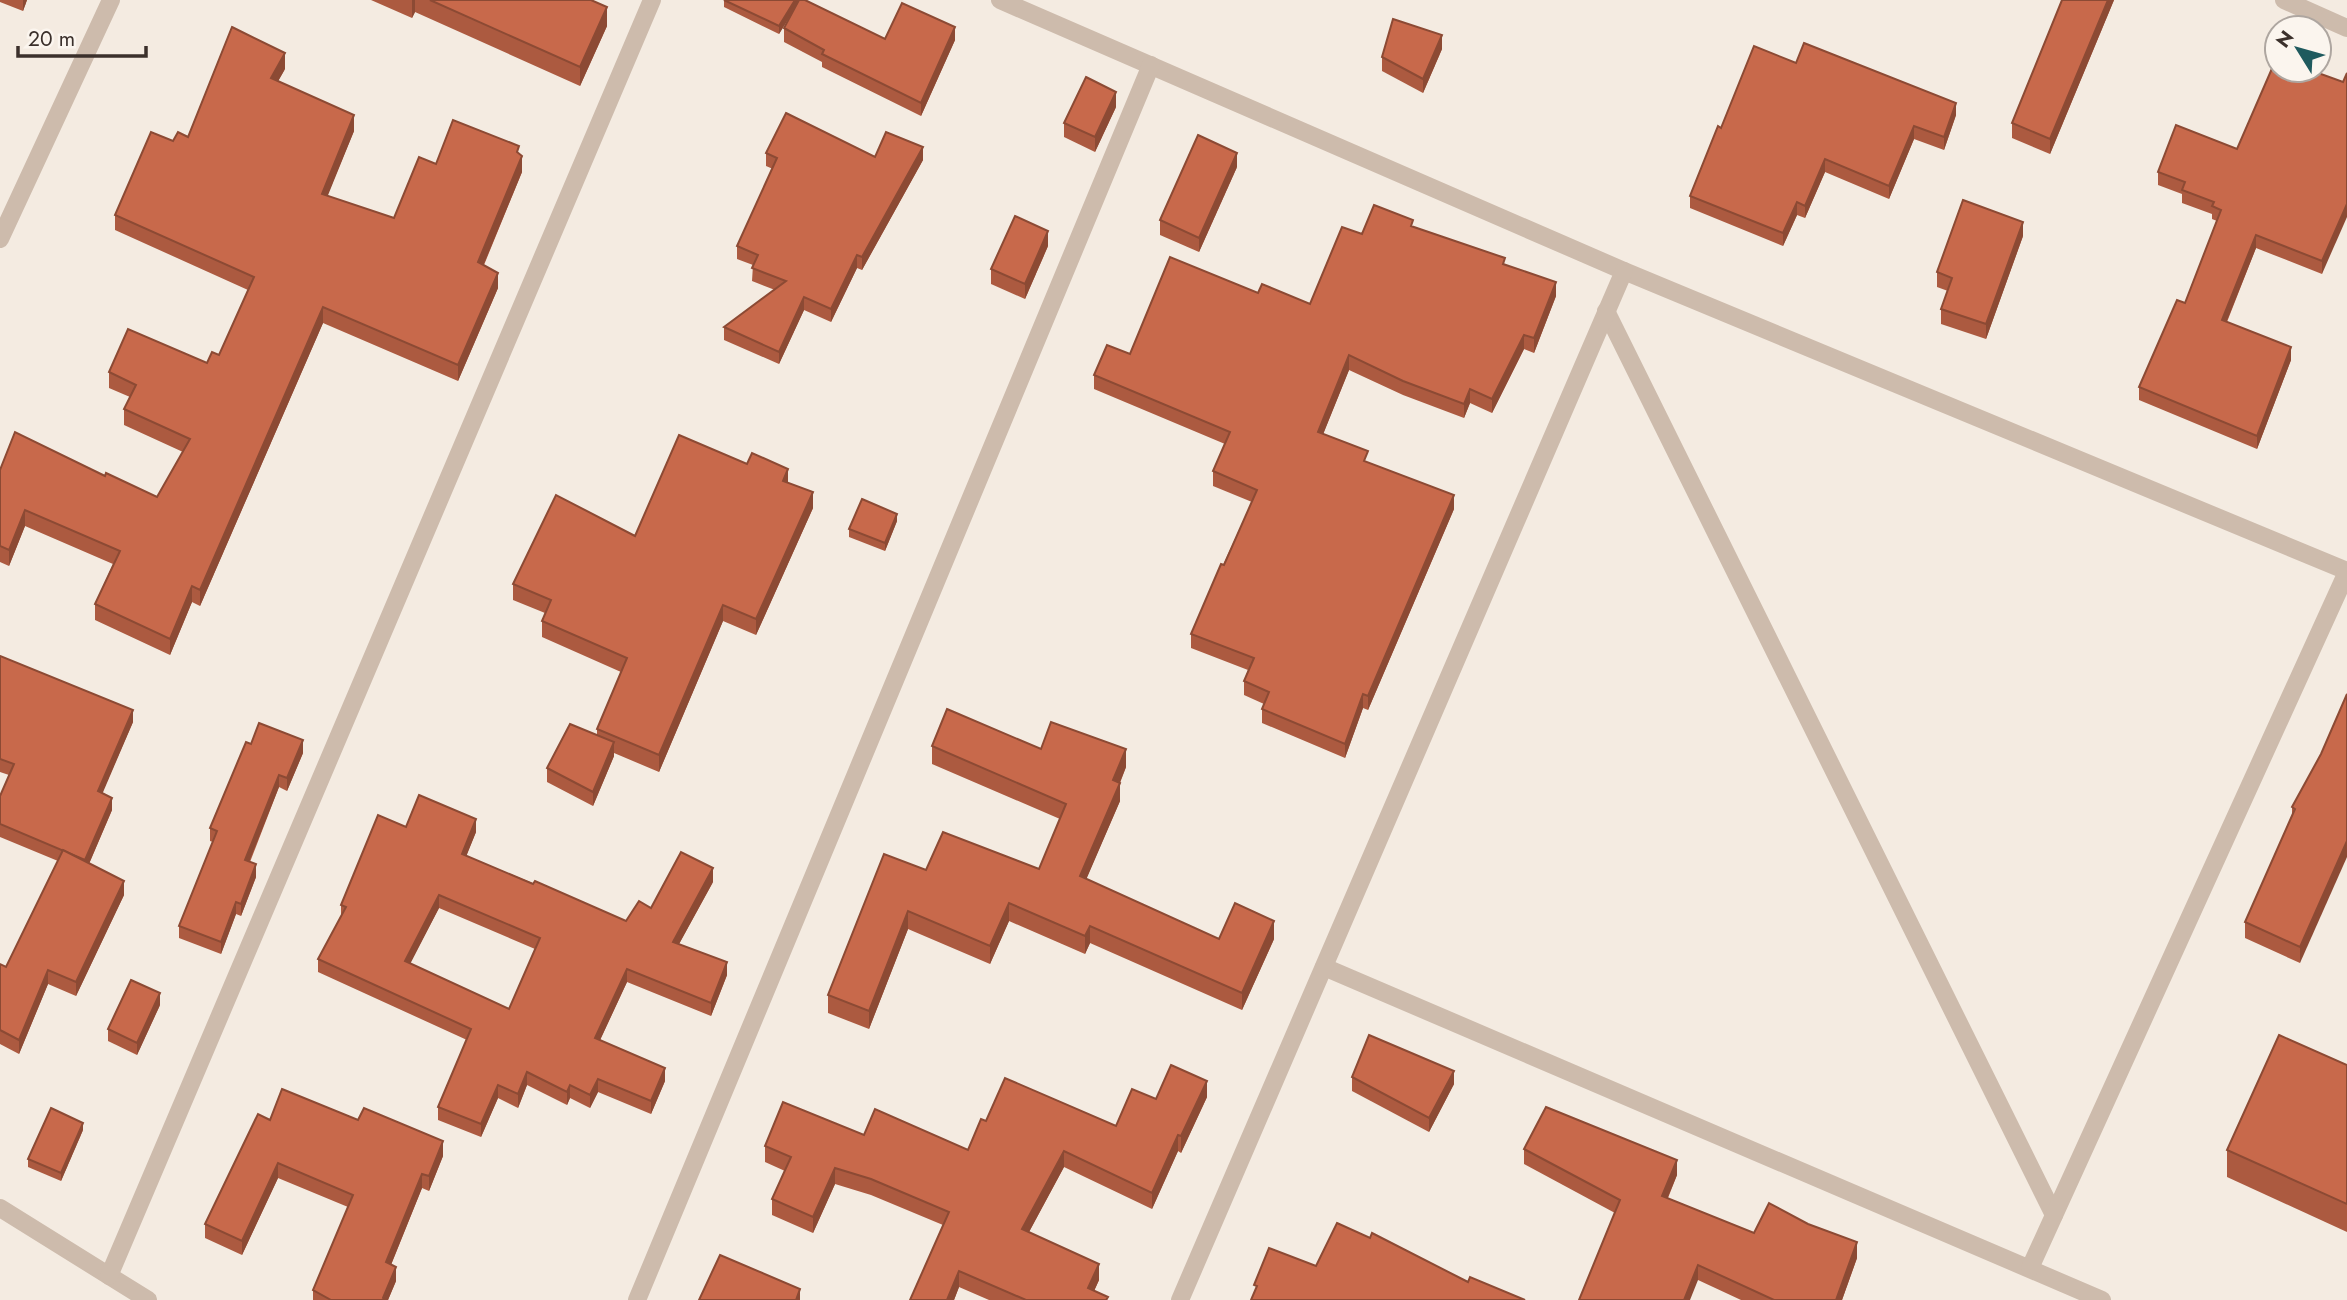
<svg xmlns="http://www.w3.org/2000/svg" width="2347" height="1300" viewBox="0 0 2347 1300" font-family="Jost,sans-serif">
	<rect width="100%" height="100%" fill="#f4ebe1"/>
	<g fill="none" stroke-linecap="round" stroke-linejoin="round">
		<g stroke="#cdbbac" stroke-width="18">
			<polyline points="1000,0 1624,271 2347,571"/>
			<polyline points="2284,0 2347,28"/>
			<polyline points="0,239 111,0"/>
			<polyline points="1606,311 2054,1215"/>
			<polyline points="1324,967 2102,1300"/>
			<polyline points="0,1208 148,1300"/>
			<polyline points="2030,1268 2347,572"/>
			<polyline points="109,1276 652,0"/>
			<polyline points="637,1300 1151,65"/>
			<polyline points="1180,1300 1624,271"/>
		</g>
	</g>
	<g fill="#ac5a40" fill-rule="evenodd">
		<polygon points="0,0 27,0 23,11 0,2"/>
		<polygon points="371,0 591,0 607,26 580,86 415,12 412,18"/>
		<polygon points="724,0 805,0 885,39 902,3 955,27 955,40 921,116 822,67 822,62 784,42 784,28 795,8 779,34 724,7"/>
		<polygon points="2062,0 2114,0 2050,154 2012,138 2012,123"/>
		<polygon points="1442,49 1423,93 1382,71 1382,57"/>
		<polygon points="1796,63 1956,115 1944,150 1914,139 1889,199 1825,172 1805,218 1797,215 1783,246 1690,208 1690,196 1721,128"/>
		<polygon points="285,69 278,81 354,131 327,196 394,218 436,164 519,154 522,172 484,265 498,288 458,381 323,323 200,606 192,602 170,655 95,620 95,604 113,564 25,526 9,566 0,562 0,470 105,476 157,497 183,452 124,425 124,409 130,397 109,388 109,372 207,363 219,355 248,290 115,230 115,215 173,141 188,137"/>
		<polygon points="2343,82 2322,274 2256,248 2227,322 2291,360 2257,449 2139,400 2139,387 2185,303 2217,221 2212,219 2212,214 2182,203 2182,194 2158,185 2158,172 2237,149"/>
		<polygon points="1116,107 1095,152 1064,137 1064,123"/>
		<polygon points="766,153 923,160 862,270 857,268 831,322 804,310 779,364 724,340 724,327 775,290 752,281 753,265 737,259 737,246 773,169 766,166"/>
		<polygon points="1237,167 1199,252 1160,235 1160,220"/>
		<polygon points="1413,227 1505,264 1556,296 1534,353 1524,349 1492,413 1470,403 1464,418 1403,395 1349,370 1323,434 1368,463 1454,509 1368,710 1363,708 1345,758 1262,723 1262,709 1264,704 1244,695 1244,681 1248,670 1191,648 1191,634 1252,502 1213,486 1213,471 1225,444 1094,389 1094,375 1130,354 1258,293 1310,304 1362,234"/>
		<polygon points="2023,236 1986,339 1941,324 1941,309 1948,291 1937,287 1937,272"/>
		<polygon points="1048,246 1025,299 991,284 991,269"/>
		<polygon points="788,482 813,508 756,635 723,621 659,772 614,753 614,756 593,806 547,782 547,768 597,734 597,729 621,672 542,637 542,621 545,613 513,600 513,584"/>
		<polygon points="897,521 885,551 849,537 849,529"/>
		<polygon points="0,656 133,722 102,793 112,810 89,864 124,895 76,996 48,984 19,1054 0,1044 0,964 6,967 58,861 0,837 0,796 9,775 0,772"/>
		<polygon points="251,744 303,753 287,791 279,787 250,862 256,877 241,916 236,914 221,954 179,938 179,926 213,842 210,841 210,828"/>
		<polygon points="932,746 1041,749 1126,767 1120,783 1120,801 1086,879 1219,939 1274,939 1242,1010 1090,943 1085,954 1009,921 990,964 908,929 869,1029 828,1013 828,995 926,870 1039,869 1060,819 932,764"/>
		<polygon points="2321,754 2300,963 2245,938 2245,922 2292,816 2292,807"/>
		<path d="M406 827 476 832 466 856 626 921 651 908 713 882 679 944 727 975 711 1016 627 982 600 1040 665 1081 651 1114 598 1092 590 1108 570 1098 567 1105 527 1085 518 1108 498 1098 481 1137 438 1120V1107L467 1040 318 972V959L341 916V905ZM439 908 535 949 509 1009 410 963Z"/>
		<polygon points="160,1005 137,1055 108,1041 108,1029"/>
		<polygon points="2347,1065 2347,1232 2227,1177 2227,1150"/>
		<polygon points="1352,1077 1454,1084 1429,1132 1352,1091"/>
		<polygon points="1207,1097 1181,1153 1178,1151 1152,1209 1064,1167 1029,1232 1099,1280 1094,1291 1108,1300 989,1300 959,1287 954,1300 910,1300 943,1225 871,1195 835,1184 813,1233 772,1215 772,1199 785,1171 765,1162 765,1146 864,1135 968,1150 986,1121 1116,1126 1156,1099"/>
		<polygon points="270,1120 358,1120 443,1156 429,1191 422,1188 391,1265 396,1281 388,1300 313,1300 313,1290 348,1207 278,1178 242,1255 205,1238 205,1224"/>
		<polygon points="83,1130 61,1181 28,1167 28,1159"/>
		<polygon points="1524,1149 1677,1175 1668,1198 1754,1233 1857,1258 1842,1300 1741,1300 1698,1280 1615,1213 1524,1164"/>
	</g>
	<g fill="#8c4a34">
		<polygon points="23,0 27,0 23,11"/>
		<polygon points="412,0 415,0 415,12 412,18"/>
		<polygon points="795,0 800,0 779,34 779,26"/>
		<polygon points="2108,0 2114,0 2050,154 2050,139"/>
		<polygon points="607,7 607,26 580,86 580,67"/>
		<polygon points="955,27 955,40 921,116 921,103"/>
		<polygon points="1442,35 1442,49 1423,93 1423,79"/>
		<polygon points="285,53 285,69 271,94 271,78"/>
		<polygon points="1116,92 1116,107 1095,152 1095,137"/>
		<polygon points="1956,103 1956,115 1944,150 1944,137"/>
		<polygon points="354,115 354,131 322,210 322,194"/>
		<polygon points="1914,126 1914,139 1889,199 1889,186"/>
		<polygon points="923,147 923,160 862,270 862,257"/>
		<polygon points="1237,153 1237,167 1199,252 1199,238"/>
		<polygon points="522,156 522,172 478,278 478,262"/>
		<polygon points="1825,159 1825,172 1805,218 1805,206"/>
		<polygon points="1797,202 1797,215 1783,246 1783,233"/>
		<polygon points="2347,204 2347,217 2322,274 2322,261"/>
		<polygon points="2023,222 2023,236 1986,339 1986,324"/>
		<polygon points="1048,231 1048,246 1025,299 1025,284"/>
		<polygon points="2256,235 2256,248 2222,333 2222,320"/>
		<polygon points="857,255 857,268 831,322 831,309"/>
		<polygon points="498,273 498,288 458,381 458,365"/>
		<polygon points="1556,282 1556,296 1534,353 1534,338"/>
		<polygon points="804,297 804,310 779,364 779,352"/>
		<polygon points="323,307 323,323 200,606 200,590"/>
		<polygon points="1524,335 1524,349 1492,413 1492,399"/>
		<polygon points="2291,347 2291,360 2257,449 2257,436"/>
		<polygon points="1349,355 1349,370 1318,447 1318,432"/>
		<polygon points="1470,389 1470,403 1464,418 1464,404"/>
		<polygon points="788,469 788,485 783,481"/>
		<polygon points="813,492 813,508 756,635 756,619"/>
		<polygon points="1454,495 1454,509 1368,710 1368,696"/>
		<polygon points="25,510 25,526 9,566 9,550"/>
		<polygon points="897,514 897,521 885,551 885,543"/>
		<polygon points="192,586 192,602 170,655 170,639"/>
		<polygon points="723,605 723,621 659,772 659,755"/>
		<polygon points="1363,694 1363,708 1345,758 1345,744"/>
		<polygon points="133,710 133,722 98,804 98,791"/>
		<polygon points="303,740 303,753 287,791 287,778"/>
		<polygon points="614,742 614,756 593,806 593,792"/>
		<polygon points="1126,749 1126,767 1116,792 1120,783 1120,801 1080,894 1080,876 1113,780"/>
		<polygon points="279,775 279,787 245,872 245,860"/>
		<polygon points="112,798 112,810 85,873 85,860"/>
		<polygon points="476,819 476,832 462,867 462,854"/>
		<polygon points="2347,841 2347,857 2300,963 2300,947"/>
		<polygon points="256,864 256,877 241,916 241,904"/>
		<polygon points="713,868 713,882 673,955 673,942"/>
		<polygon points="124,881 124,895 76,996 76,982"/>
		<polygon points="439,895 439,908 405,974 405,961"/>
		<polygon points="236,902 236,914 221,954 221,942"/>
		<polygon points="1009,903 1009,921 990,964 990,946"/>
		<polygon points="908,911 908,929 869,1029 869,1011"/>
		<polygon points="1274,921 1274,939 1242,1010 1242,993"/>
		<polygon points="1090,926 1090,943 1085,954 1085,936"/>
		<polygon points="727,962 727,975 711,1016 711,1003"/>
		<polygon points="627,969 627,982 595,1051 595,1038"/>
		<polygon points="48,970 48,984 19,1054 19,1040"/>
		<polygon points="160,993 160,1005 137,1055 137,1043"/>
		<polygon points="665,1068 665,1081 651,1114 651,1101"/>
		<polygon points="1454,1071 1454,1084 1429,1132 1429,1118"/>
		<polygon points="527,1072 527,1085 518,1108 518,1094"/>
		<polygon points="598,1079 598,1092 590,1108 590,1095"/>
		<polygon points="1207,1081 1207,1097 1181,1153 1181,1136"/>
		<polygon points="498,1085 498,1098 481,1137 481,1124"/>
		<polygon points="570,1085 570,1098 567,1105 567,1092"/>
		<polygon points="83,1123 83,1130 61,1181 61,1173"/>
		<polygon points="1178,1135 1178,1151 1152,1209 1152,1193"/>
		<polygon points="443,1141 443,1156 429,1191 429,1176"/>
		<polygon points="1064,1151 1064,1167 1022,1245 1022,1229"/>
		<polygon points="1677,1160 1677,1175 1662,1211 1662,1196"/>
		<polygon points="278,1163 278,1178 242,1255 242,1241"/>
		<polygon points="835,1168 835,1184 813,1233 813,1217"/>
		<polygon points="422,1174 422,1188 386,1277 386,1262"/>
		<polygon points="1857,1242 1857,1258 1842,1300 1836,1300"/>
		<polygon points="1099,1264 1099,1280 1090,1300 1088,1288"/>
		<polygon points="1698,1265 1698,1280 1690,1300 1684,1300"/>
		<polygon points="396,1267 396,1281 388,1300 383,1300"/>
		<polygon points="959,1271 959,1287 954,1300 947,1300"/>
		<polygon points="800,1289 800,1300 796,1300"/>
	</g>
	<g fill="#c8694b" stroke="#8c4a34" stroke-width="2" fill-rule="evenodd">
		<polygon points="430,0 591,0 607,7 580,67"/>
		<polygon points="724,0 795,0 779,26"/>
		<polygon points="799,0 805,0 885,39 902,3 955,27 921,103 822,54 824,50 784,28"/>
		<polygon points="2062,0 2108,0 2050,139 2012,123"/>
		<polygon points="1393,19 1442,35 1423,79 1382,57"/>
		<polygon points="232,27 285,53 271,78 354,115 322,194 394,218 419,157 436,164 453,120 519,146 517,152 522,156 478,262 498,273 458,365 323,307 200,590 192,586 170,639 95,604 120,551 25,510 9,550 0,546 0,470 15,432 105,476 106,473 157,497 190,439 124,409 136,385 109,372 128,329 207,363 212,352 219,355 254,277 115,215 151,132 173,141 178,132 188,137"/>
		<polygon points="1804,43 1956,103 1944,137 1914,126 1889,186 1825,159 1805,206 1797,202 1783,233 1690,196 1718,126 1721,128 1754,46 1796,63"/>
		<polygon points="2277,57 2277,70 2310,70 2343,82 2347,73 2347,204 2322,261 2256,235 2222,320 2291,347 2257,436 2139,387 2177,300 2185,303 2221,210 2212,206 2214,202 2182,190 2185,182 2158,172 2176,125 2237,149"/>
		<polygon points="1086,77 1116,92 1095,137 1064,123"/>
		<polygon points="786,113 875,157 886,132 923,147 862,257 857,255 831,309 804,297 779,352 724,327 786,281 752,268 758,255 737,246 777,158 766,153"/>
		<polygon points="1198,135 1237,153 1199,238 1160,220"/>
		<polygon points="1963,200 2023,222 1986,324 1941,309 1952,278 1937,272"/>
		<polygon points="1374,205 1413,220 1411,226 1505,258 1503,264 1556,282 1534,338 1524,335 1492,399 1470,389 1464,404 1403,381 1349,355 1318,432 1368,451 1364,461 1454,495 1368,696 1363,694 1345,744 1262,709 1269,692 1244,681 1254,658 1191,634 1221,564 1224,565 1257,490 1213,471 1230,432 1094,375 1107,345 1130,354 1170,257 1258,293 1262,284 1310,304 1342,227 1362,234"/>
		<polygon points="1015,216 1048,231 1025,284 991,269"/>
		<polygon points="679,435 747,464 752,453 788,469 783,481 813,492 756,619 723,605 659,755 597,729 627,658 542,621 551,600 513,584 556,495 635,536"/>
		<polygon points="862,499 897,514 885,543 849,529"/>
		<polygon points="0,656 133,710 98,791 112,798 85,860 0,824 0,796 14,764 0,759"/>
		<polygon points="2347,694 2347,841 2300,947 2245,922 2295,809 2292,807 2321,754"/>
		<polygon points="947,709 1041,749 1051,722 1126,749 1113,780 1120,783 1080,876 1219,939 1235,903 1274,921 1242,993 1090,926 1085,936 1009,903 990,946 908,911 869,1011 828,995 884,854 926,870 943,832 1039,869 1066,804 932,746"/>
		<polygon points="259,723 303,740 287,778 279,775 245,860 256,864 241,904 236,902 221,942 179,926 217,831 210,828 246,742 251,744"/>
		<polygon points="570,724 614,742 593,792 547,768"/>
		<path d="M419 795 476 819 462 854 533 884 535 881 626 921 639 901 651 908 681 852 713 868 673 942 727 962 711 1003 627 969 595 1038 665 1068 651 1101 598 1079 590 1095 570 1085 567 1092 527 1072 518 1094 498 1085 481 1124 438 1107 471 1029 318 959 346 907 341 905 378 815 406 827ZM439 895 540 938 509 1009 405 961Z"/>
		<polygon points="63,850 124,881 76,982 48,970 19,1040 0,1030 0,964 6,967"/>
		<polygon points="131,980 160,993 137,1043 108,1029"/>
		<polygon points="1369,1035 1454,1071 1429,1118 1352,1077"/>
		<polygon points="2279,1035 2347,1065 2347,1204 2227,1150"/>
		<polygon points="1171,1065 1207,1081 1181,1136 1178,1135 1152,1193 1064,1151 1022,1229 1099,1264 1088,1288 1108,1297 1106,1300 1026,1300 959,1271 947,1300 910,1300 949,1212 871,1179 835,1168 813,1217 772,1199 791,1157 765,1146 783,1102 864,1135 875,1109 968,1150 981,1119 986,1121 1005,1078 1116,1126 1132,1089 1156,1099"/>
		<polygon points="282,1089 358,1120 364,1108 443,1141 429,1176 422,1174 386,1262 396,1267 383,1298 386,1300 331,1300 313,1290 353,1195 278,1163 242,1241 205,1224 258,1114 270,1120"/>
		<polygon points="1546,1107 1677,1160 1662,1196 1754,1233 1769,1203 1808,1224 1857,1242 1836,1300 1774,1300 1698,1265 1684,1300 1579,1300 1620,1200 1524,1149"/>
		<polygon points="51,1108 83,1123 61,1173 28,1159"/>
		<polygon points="1337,1223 1370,1238 1372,1233 1468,1282 1470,1277 1525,1300 1251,1300 1257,1286 1254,1285 1269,1248 1316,1266"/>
		<polygon points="720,1255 800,1289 796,1300 699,1300"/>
	</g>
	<g transform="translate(2298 49) rotate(307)"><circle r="33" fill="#fbf5ee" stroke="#aea6a0" stroke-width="2"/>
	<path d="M0-5L12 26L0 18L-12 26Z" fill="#1f5a5e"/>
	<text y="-10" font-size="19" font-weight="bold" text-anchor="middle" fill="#3b302b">N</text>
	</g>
	<path d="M18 46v10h128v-10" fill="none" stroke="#3b302b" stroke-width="3.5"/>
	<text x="28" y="46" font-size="21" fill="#3b302b" stroke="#fbf5ee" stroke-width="5" paint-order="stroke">20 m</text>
</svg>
